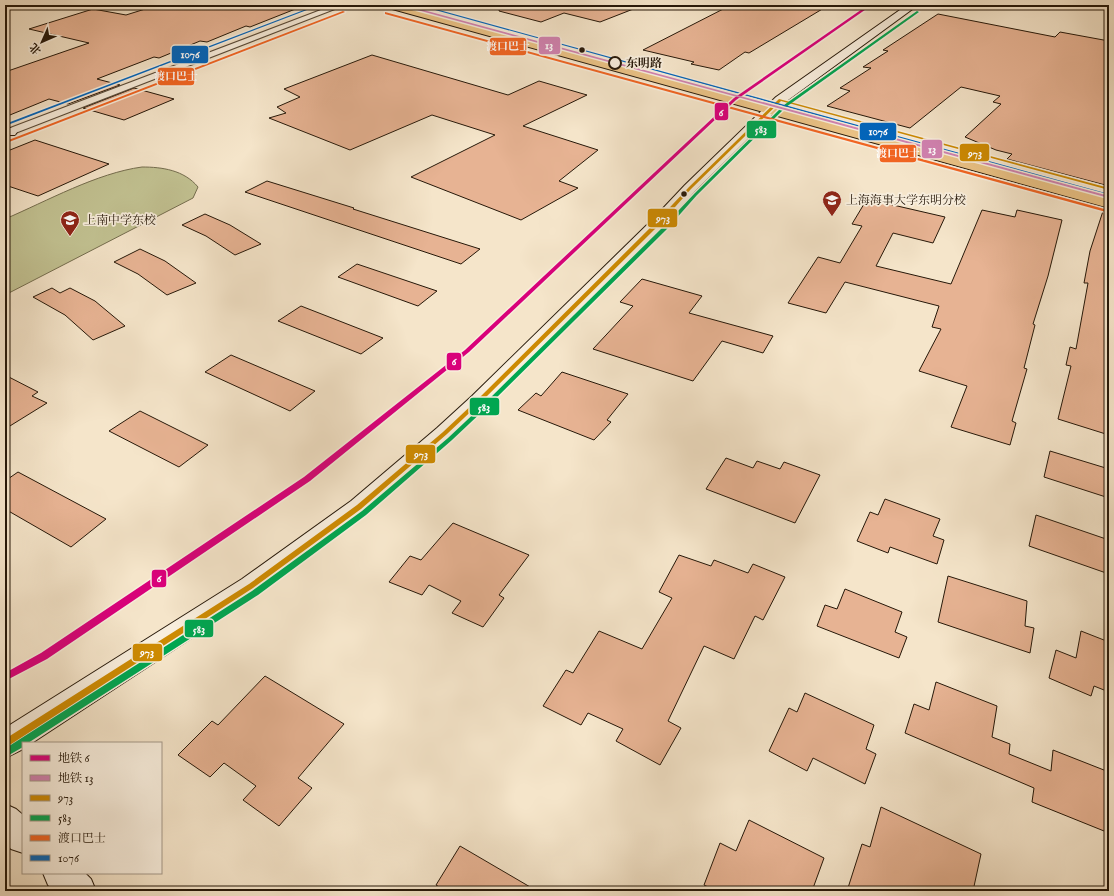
<svg xmlns="http://www.w3.org/2000/svg" width="1114" height="896" viewBox="0 0 1114 896" font-family="'IM FELL English','Noto Serif SC',serif">
	<rect width="100%" height="100%" fill="#f5e5ca"/>
	<filter id="stains"><feTurbulence type="fractalNoise" baseFrequency=".005" numOctaves="4"/><feColorMatrix values="0 0 0 0 .2 0 0 0 0 .09 0 0 0 0 .02 0 0 0 .5 -.17"/></filter>
	<radialGradient id="worn" r=".72"><stop offset=".6" stop-color="#630" stop-opacity="0"/><stop offset="1" stop-color="#630" stop-opacity=".3"/></radialGradient>
	<path fill="#c2c292" stroke="#746d4e" d="M142 167C162 167 184 170 198 187L193 198 5 295V219C47 201 97 173 142 167Z"/>
	<g fill="#e7b393" stroke="#261809">
		<polygon points="158,5 183,5 198,8 207,5 303,5 303,6 250,27 246,26 207,42 200,41 159,58 154,57 97,79 120,85 68,104 49,99 5,117 5,72 89,43 29,29 93,9 126,15"/>
		<polygon points="500,5 641,5 641,6 600,22 564,13 541,22 499,11"/>
		<polygon points="731,5 829,5 749,53 745,52 719,70 691,64 694,62 643,50"/>
		<polygon points="938,14 1055,37 1060,32 1109,41 1109,186 1007,159 1012,154 996,150 965,137 1001,104 993,102 1000,96 961,87 910,128 827,106 850,91 840,88 871,68 863,67 888,51 883,50"/>
		<polygon points="372,55 508,95 539,81 587,95 523,126 598,150 559,181 578,188 521,220 411,177 495,135 432,115 350,150 269,118 286,113 277,107 300,97 284,89"/>
		<polygon points="134,88 174,99 124,120 83,108"/>
		<polygon points="35,140 109,164 38,196 5,185 5,152"/>
		<polygon points="267,181 354,208 353,209 480,249 461,264 245,192"/>
		<polygon points="867,199 945,217 933,243 893,233 876,266 951,284 982,210 1015,217 1017,210 1062,220 1048,276 1033,324 1035,325 1024,368 1027,369 1012,421 1016,423 1010,445 951,427 967,386 919,371 941,329 932,327 939,306 845,282 826,313 788,303 818,257 840,263 862,226 852,224"/>
		<polygon points="1104,208 1109,209 1109,435 1058,419 1071,366 1066,365 1070,347 1076,349 1088,283 1084,283 1090,251"/>
		<polygon points="205,214 230,225 261,244 235,255 206,236 182,225"/>
		<polygon points="140,249 165,261 196,283 167,295 138,274 114,262"/>
		<polygon points="357,264 437,291 418,306 338,277"/>
		<polygon points="642,279 702,296 689,313 773,336 763,353 722,341 693,381 593,349 633,306 620,302"/>
		<polygon points="52,288 60,293 70,288 95,301 125,326 93,340 65,315 33,297"/>
		<polygon points="301,306 383,338 361,354 278,321"/>
		<polygon points="231,355 315,391 290,411 205,372"/>
		<polygon points="562,372 628,394 607,420 611,422 594,440 518,410 536,393 541,396"/>
		<polygon points="5,375 38,392 32,396 47,403 5,429"/>
		<polygon points="140,411 208,445 179,467 109,431"/>
		<polygon points="1050,451 1109,469 1109,498 1044,477"/>
		<polygon points="726,458 753,468 757,461 780,469 784,462 820,475 795,523 706,489"/>
		<polygon points="18,472 106,519 71,547 5,509 5,481"/>
		<polygon points="885,499 940,519 933,536 944,540 937,564 890,547 888,553 857,541 870,512 878,515"/>
		<polygon points="1036,515 1109,540 1109,574 1029,546"/>
		<polygon points="453,523 529,555 499,595 504,598 483,627 452,613 461,601 429,585 422,595 389,582 410,556 421,560"/>
		<polygon points="679,555 711,566 714,560 748,573 753,564 785,577 763,620 755,616 734,659 704,646 668,721 681,728 660,765 616,741 623,729 588,713 581,725 543,706 566,670 573,673 599,631 642,649 672,598 659,592"/>
		<polygon points="948,576 1027,601 1025,626 1034,628 1030,653 938,622"/>
		<polygon points="845,589 902,612 895,632 907,637 899,658 817,626 825,605 837,609"/>
		<polygon points="1081,631 1109,642 1109,692 1094,686 1091,696 1049,678 1056,650 1076,658"/>
		<polygon points="265,676 344,724 298,778 312,788 279,826 243,800 256,786 224,763 210,777 178,755 212,721 218,725"/>
		<polygon points="936,682 997,706 992,737 1010,744 1009,754 1051,771 1053,750 1109,772 1109,833 1032,802 1034,788 905,733 914,704 929,710"/>
		<polygon points="805,693 874,725 866,749 876,754 865,784 813,758 807,771 769,751 789,708 797,712"/>
		<polygon points="881,807 981,854 973,891 847,891 862,844 870,847"/>
		<polygon points="749,820 824,858 812,891 716,891 704,885 720,843 736,851"/>
		<polygon points="460,846 537,891 446,891 436,885"/>
	</g>
	<g fill="none" stroke-linecap="round" stroke-linejoin="round">
		<defs>
			<polygon id="street" points="334,5 345,5 5,137 5,130"/>
			<g id="secondary">
				<polygon points="907,5 918,5 784,103 695,191 664,226 486,406 453,438 367,513 260,593 32,743 23,743 23,749 5,758 5,728 242,579 351,501 437,428 472,396 652,220 685,185 776,97"/>
				<polygon points="5,127 15,129 17,132 15,135 5,135"/>
				<polygon points="5,804 16,809 23,815 23,853 11,849 5,842"/>
				<polygon points="43,873 85,873 91,879 96,891 54,891 48,885"/>
			</g>
			<polygon id="primary" points="383,5 399,5 1109,198 1109,208 385,7"/>
		</defs>
		<use href="#street" stroke="#5a4b39" stroke-width="2"/>
		<use href="#secondary" stroke="#261809" stroke-width="2"/>
		<use href="#primary" stroke="#261809" stroke-width="2"/>
		<use href="#street" fill="#f8eedd" fill-rule="evenodd"/>
		<use href="#secondary" fill="#f8eedd" fill-rule="evenodd"/>
		<use href="#primary" fill="#eac285" fill-rule="evenodd"/>
		<defs>
			<polygon id="bus-1" points="779,99 1109,188 1109,190 781,101 691,189 660,224 481,402 447,434 361,509 253,588 5,748 5,739 249,584 357,505 443,432 477,400 656,222 689,187"/>
			<polygon id="bus-2" points="917,11 919,12 786,107 697,195 666,230 486,408 452,440 366,515 258,595 28,743 23,743 23,747 9,755 6,754 5,751 6,748 252,591 362,511 448,438 482,406 662,228 695,193 784,105"/>
			<g id="bus-3">
				<polygon points="343,11 345,12 9,142 6,141"/>
				<polygon points="385,12 1108,210 1109,211 1106,212 385,14"/>
			</g>
			<g id="bus-4">
				<polygon points="317,5 320,5 5,126 5,124"/>
				<polygon points="417,5 421,5 1109,194 1109,196"/>
			</g>
		</defs>
		<use href="#bus-1" stroke="#f8eedd" stroke-width="3"/>
		<use href="#bus-2" stroke="#f8eedd" stroke-width="3"/>
		<use href="#bus-3" stroke="#f8eedd" stroke-width="3"/>
		<use href="#bus-4" stroke="#f8eedd" stroke-width="3"/>
		<use href="#bus-1" fill="#cd8a02" fill-rule="evenodd"/>
		<use href="#bus-2" fill="#00a651" fill-rule="evenodd"/>
		<use href="#bus-3" fill="#f26522" fill-rule="evenodd"/>
		<use href="#bus-4" fill="#0065bd" fill-rule="evenodd"/>
		<defs>
			<polygon id="metro-1" points="868,5 872,5 736,100 469,352 310,481 47,659 5,681 5,673 41,653 304,477 465,350 734,98"/>
			<polygon id="metro-2" points="399,5 405,5 1109,196 1109,198"/>
		</defs>
		<use href="#metro-1" stroke="#f8eedd" stroke-width="3"/>
		<use href="#metro-2" stroke="#f8eedd" stroke-width="3"/>
		<use href="#metro-1" fill="#d9017a" fill-rule="evenodd"/>
		<use href="#metro-2" fill="#d182b1" fill-rule="evenodd"/>
	</g>
	<defs>
		<symbol id="university-pin" viewBox="-11 -11 22 30"><path d="M0 17L-7.5 6A9.5 9.5 0 1 1 7.5 6Z" fill="#8f2418" stroke="#f8eedd"/><path d="M0-5L7-2L0 1L-7-2ZM-4 1L0 2.5L4 1V4Q0 6-4 4Z" fill="#fff"/></symbol>
		<symbol id="school-pin" viewBox="-11 -11 22 30"><path d="M0 17L-7.5 6A9.5 9.5 0 1 1 7.5 6Z" fill="#8f2418" stroke="#f8eedd"/><path d="M0-5L7-2L0 1L-7-2ZM-4 1L0 2.5L4 1V4Q0 6-4 4Z" fill="#fff"/></symbol>
	</defs>
	<g fill-rule="evenodd">
		<use href="#university-pin" x="821" y="189" width="22" height="30"/>
		<use href="#school-pin" x="59" y="209" width="22" height="30"/>
	</g>
	<g fill="#261809" stroke="#f8eedd" stroke-width="1.5">
		<circle cx="582" cy="50" r="3.5"/>
		<circle cx="684" cy="194" r="3.5"/>
	</g>
	<circle fill="#f8eedd" stroke="#261809" stroke-width="2" cx="615" cy="63" r="6"/>
	<g text-anchor="middle" dominant-baseline="central" stroke-width="3.5" stroke-linejoin="round" paint-order="stroke">
		<g font-size="12" font-weight="bold" fill="#261809" stroke="#f8eedd" text-anchor="start">
			<text x="626" y="63">东明路</text>
		</g>
		<g font-size="12" fill="#261809" stroke="#f8eedd" text-anchor="start">
			<text x="846" y="200">上海海事大学东明分校</text>
			<text x="84" y="220">上南中学东校</text>
		</g>
	</g>
	<g stroke="#f8eedd" stroke-width="1.5">
		<rect x="538" y="36" width="23" height="19" rx="4" fill="#d182b1"/>
		<rect x="489" y="37" width="38" height="19" rx="4" fill="#f26522"/>
		<rect x="171" y="45" width="38" height="19" rx="4" fill="#0065bd"/>
		<rect x="157" y="67" width="38" height="19" rx="4" fill="#f26522"/>
		<rect x="714" y="102" width="15" height="19" rx="4" fill="#d9017a"/>
		<rect x="746" y="120" width="31" height="19" rx="4" fill="#00a651"/>
		<rect x="859" y="122" width="38" height="19" rx="4" fill="#0065bd"/>
		<rect x="921" y="139" width="22" height="20" rx="4" fill="#d182b1"/>
		<rect x="959" y="143" width="31" height="19" rx="4" fill="#cd8a02"/>
		<rect x="879" y="144" width="38" height="19" rx="4" fill="#f26522"/>
		<rect x="647" y="208" width="31" height="20" rx="4" fill="#cd8a02"/>
		<rect x="446" y="352" width="16" height="19" rx="4" fill="#d9017a"/>
		<rect x="469" y="397" width="31" height="19" rx="4" fill="#00a651"/>
		<rect x="405" y="444" width="31" height="20" rx="4" fill="#cd8a02"/>
		<rect x="151" y="569" width="16" height="19" rx="4" fill="#d9017a"/>
		<rect x="184" y="619" width="30" height="19" rx="4" fill="#00a651"/>
		<rect x="132" y="643" width="31" height="19" rx="4" fill="#cd8a02"/>
	</g>
	<g font-size="11" text-anchor="middle" font-weight="bold" fill="#fff">
		<text x="549" y="49">13</text>
		<text x="508" y="50">渡口巴士</text>
		<text x="190" y="58">1076</text>
		<text x="176" y="80">渡口巴士</text>
		<text x="721" y="116">6</text>
		<text x="761" y="133">583</text>
		<text x="878" y="135">1076</text>
		<text x="932" y="153">13</text>
		<text x="975" y="157">973</text>
		<text x="898" y="157">渡口巴士</text>
		<text x="663" y="222">973</text>
		<text x="454" y="365">6</text>
		<text x="484" y="411">583</text>
		<text x="421" y="458">973</text>
		<text x="159" y="582">6</text>
		<text x="199" y="633">583</text>
		<text x="147" y="656">973</text>
	</g>
	<rect width="1114" height="896" fill="none" stroke="#f5e5ca" stroke-width="20"/>
	<rect x="6" y="6" width="1102" height="884" fill="none" stroke="#261809" stroke-width="2"/>
	<rect x="10" y="10" width="1094" height="876" fill="none" stroke="#261809"/>
	<rect x="22" y="742" width="140" height="132" fill="#f8eedd" stroke="#a49888"/>
	<rect x="30" y="755" width="20" height="6" fill="#d9017a" stroke="#a49888"/>
	<text x="58" y="762" font-size="12" fill="#261809">地铁 6</text>
	<rect x="30" y="775" width="20" height="6" fill="#d182b1" stroke="#a49888"/>
	<text x="58" y="782" font-size="12" fill="#261809">地铁 13</text>
	<rect x="30" y="795" width="20" height="6" fill="#cd8a02" stroke="#a49888"/>
	<text x="58" y="802" font-size="12" fill="#261809">973</text>
	<rect x="30" y="815" width="20" height="6" fill="#00a651" stroke="#a49888"/>
	<text x="58" y="822" font-size="12" fill="#261809">583</text>
	<rect x="30" y="835" width="20" height="6" fill="#f26522" stroke="#a49888"/>
	<text x="58" y="842" font-size="12" fill="#261809">渡口巴士</text>
	<rect x="30" y="855" width="20" height="6" fill="#0065bd" stroke="#a49888"/>
	<text x="58" y="862" font-size="12" fill="#261809">1076</text>
	<g transform="translate(42 42) rotate(225)" stroke="#f8eedd" stroke-width="3" paint-order="stroke">
	<path d="M0-3L7 15L0 10L-7 15Z" fill="#261809"/>
	<text y="-6" font-size="11" font-weight="bold" text-anchor="middle" fill="#261809">北</text>
	</g>
	<rect width="100%" height="100%" filter="url(#stains)"/>
	<rect width="100%" height="100%" fill="url(#worn)"/>
</svg>
